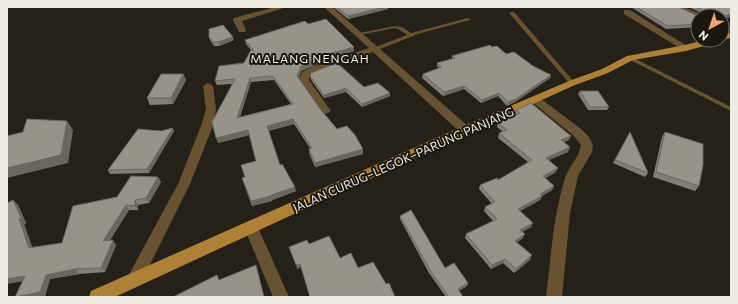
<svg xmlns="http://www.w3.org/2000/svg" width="738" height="304" viewBox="0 0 738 304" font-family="Commissioner,sans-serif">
	<rect width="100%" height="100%" fill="#252018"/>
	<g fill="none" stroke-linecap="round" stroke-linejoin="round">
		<g fill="#675231" fill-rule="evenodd">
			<polygon points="510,12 514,12 574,82 574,84 570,84 510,14"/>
			<polygon points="468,18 470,19 470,20 421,33 375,51 372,49 373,48 407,35 398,29 395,28 359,35 357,34 359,33 395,26 402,27 411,33"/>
			<polygon points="630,56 731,107 731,111 628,59 628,57"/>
		</g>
		<g fill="#675231" fill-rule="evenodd">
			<polygon points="275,7 287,7 242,21 246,30 245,32 239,32 233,20 234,18"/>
			<polygon points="324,7 332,7 469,127 471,130 469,133 461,133 373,52 318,71 310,75 309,80 331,111 326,114 322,113 299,80 302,72 312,67 369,48"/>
			<polygon points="673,7 684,7 705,16 698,16 698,18"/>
			<polygon points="624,10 630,10 690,48 689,50 683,50 624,14"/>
			<polygon points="722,24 731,27 731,32 722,29"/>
			<polygon points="208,83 213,86 216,109 214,123 190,184 140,285 134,287 128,285 126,280 178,184 202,123 206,109 203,86"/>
			<path d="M536 97 540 98 581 129 589 137 593 145 592 152 578 176 570 213 562 297H546C551 257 553 217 565 178 569 166 579 158 581 145L573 135 532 102 531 100Z"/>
			<polygon points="251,221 256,223 289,297 273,297 244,227 246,223"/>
		</g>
		<g fill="#ae8137" fill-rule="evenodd">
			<polygon points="731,32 731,38 720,40 722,40 722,35"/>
			<polygon points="705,40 719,40 718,42 686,51 633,60 608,73 575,85 469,133 115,297 89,297 91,291 461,127 569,81 602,69 627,56 685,45"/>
		</g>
	</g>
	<g fill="#837e75" fill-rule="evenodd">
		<polygon points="333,7 388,7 388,9 348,19"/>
		<polygon points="631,7 678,7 698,16 698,27 666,29"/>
		<polygon points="688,7 731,7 704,14"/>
		<path d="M308 24 354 47V51L330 58V59L301 71 299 78 320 109 337 129 363 154 315 167 309 153V149L310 148 294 124 268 131 280 165 296 191 272 200V201L252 206 242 178 245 177 256 161 249 135 218 143 232 84 217 85 215 81 244 63 251 50 246 44 245 40ZM274 80 291 104 240 117 251 82Z"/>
		<polygon points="209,37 234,40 219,46 214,46 210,40"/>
		<polygon points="492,47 551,75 550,78 515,102 507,106 498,96 481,103 464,89 443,96 422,78 423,74 439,68 437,66 437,63 452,59 452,56"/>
		<polygon points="183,74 186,80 173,104 150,105 147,98"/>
		<polygon points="310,76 364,87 390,96 362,107 346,92 324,98 311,80"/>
		<polygon points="580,91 609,107 607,110 588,110 578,94"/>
		<polygon points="516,110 569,140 564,142 568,152 549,160 556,172 545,178 554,186 552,190 542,196 540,200 520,211 531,227 522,232 523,238 517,242 530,260 514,273 503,263 491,269 465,238 466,234 493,221 484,211 485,207 492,204 479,189 480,185 498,180 528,162 498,138 499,133 503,132 497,127 498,123 516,115 515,114"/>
		<polygon points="174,131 149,173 110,174 108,170"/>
		<polygon points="665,132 699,186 695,191 653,177 662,137"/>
		<polygon points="628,135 648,173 645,177 613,163"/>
		<polygon points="161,182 149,203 138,205 138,210 129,210 110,240 116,245 105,272 80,274 50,279 45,296 22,282 13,200 18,205 26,223 24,224 32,247 62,243 117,197"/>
		<polygon points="400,216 445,268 468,283 467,286 459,291 463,297 446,297 429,273 400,219"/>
	</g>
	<g fill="#6a675f">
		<polygon points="385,7 388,7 388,9 348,19 348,16"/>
		<polygon points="731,14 731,17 722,20 722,17"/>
		<polygon points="233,37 234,40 219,46 218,42"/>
		<polygon points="354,47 354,51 330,58 330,59 301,71 298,81 297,76 301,66 328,54"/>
		<polygon points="257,55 258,59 256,66 255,62"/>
		<polygon points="183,74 186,80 173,104 171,98"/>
		<polygon points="551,75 550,78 515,102 507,106 508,102"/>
		<polygon points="250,78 251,82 238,123 237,118"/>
		<polygon points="464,86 464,89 443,96 444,92"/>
		<polygon points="346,88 346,92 324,98 324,95"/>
		<polygon points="390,93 390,96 362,107 362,104"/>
		<polygon points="499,93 498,96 481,103 482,100"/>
		<polygon points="293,119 294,124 268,131 267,126"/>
		<polygon points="67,121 73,130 68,163 7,178 7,168"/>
		<polygon points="173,128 174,131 149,173 147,169"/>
		<polygon points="248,130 249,135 218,143 216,138"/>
		<polygon points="571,136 569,140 559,144 561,140"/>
		<polygon points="570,147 568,152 544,162 546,158"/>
		<polygon points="363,149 363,154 315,167 315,163"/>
		<polygon points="558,168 556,172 541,181 543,176"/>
		<polygon points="158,177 161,182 149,203 146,198"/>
		<polygon points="554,186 552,190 538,198 540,194"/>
		<polygon points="295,187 296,191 272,200 271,195"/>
		<polygon points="271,196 272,201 252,206 251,201"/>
		<polygon points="542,196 540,200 517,213 518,209"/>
		<polygon points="13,200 18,205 26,223 24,224 34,252 29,248"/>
		<polygon points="135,200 138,205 138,210 135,206"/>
		<polygon points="126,205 129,210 107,245 103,241"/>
		<polygon points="533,223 531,227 518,234 520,230"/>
		<polygon points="525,234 523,238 513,245 515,241"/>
		<polygon points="113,240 116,245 105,272 101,268"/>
		<polygon points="532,255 530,260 514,273 516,269"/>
		<polygon points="505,259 503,263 491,269 492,265"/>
		<polygon points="300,264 301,267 297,269 296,265"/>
		<polygon points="75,269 80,274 50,279 45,296 41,297 15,297 46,275"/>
		<polygon points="25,276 30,280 7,284 7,279"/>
		<polygon points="468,283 467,286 457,292 458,289"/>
	</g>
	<g fill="#989388" stroke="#6a675f" fill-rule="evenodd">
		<polygon points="337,7 385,7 348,16"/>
		<polygon points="636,7 678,7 698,16 698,24 668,26"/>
		<polygon points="696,7 731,7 731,14 722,17 722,16 700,16 708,13"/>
		<path d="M326 19 354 47 328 54 329 55 301 66 297 76 320 109 337 129 347 126 355 135 363 149 315 163 309 149 312 148 293 119 267 126 280 165 282 164 295 187 271 195V196L251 201 242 178 245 177 241 165 256 161 248 130 216 138 212 122 235 79 215 81 219 66 244 63 251 50 254 51 245 40 305 21 308 24ZM257 55 262 61 255 62ZM273 76 293 104 237 118 250 78Z"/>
		<polygon points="223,25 233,37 218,42 213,42 209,37 209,29"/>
		<polygon points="490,45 492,47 497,46 506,54 514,52 533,66 551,75 516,99 508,102 499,93 482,100 464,86 444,92 423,74 442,67 437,63 455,58 452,56"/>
		<polygon points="337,63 364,87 378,83 390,93 362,104 346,88 324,95 310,76 311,73"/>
		<polygon points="161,74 183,74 171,98 147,98"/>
		<polygon points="580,91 598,91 609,107 590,107"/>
		<polygon points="531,103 571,136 561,140 570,147 546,158 558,168 543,176 554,186 540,194 542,196 518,209 533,223 520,230 525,234 515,241 532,255 516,269 505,259 492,265 466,234 497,219 485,207 495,202 480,185 497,178 498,180 532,160 499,133 507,130 498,123 520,113 516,110"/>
		<polygon points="27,119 67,121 61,155 7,168 7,136 23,132"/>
		<polygon points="173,128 147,169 108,170 138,129 161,131"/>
		<polygon points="630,132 648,173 615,160"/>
		<polygon points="665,132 703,144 703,165 699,186 656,172"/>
		<polygon points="131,176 158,177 146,198 135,200 135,206 126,205 103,241 113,240 101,268 75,269 46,275 40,292 15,297 25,276 7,279 7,203 13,200 21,218 19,219 29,248 62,243 73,206 117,197"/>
		<polygon points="411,210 445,268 454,263 468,283 458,289 463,297 449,297 430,270 400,216"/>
		<polygon points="329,236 340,258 351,253 358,268 373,262 386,284 389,283 395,297 314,297 314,296 310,297 300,264 296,265 289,247 307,240 309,244"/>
		<polygon points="256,265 264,297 173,297 217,275 219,280"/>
	</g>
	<g text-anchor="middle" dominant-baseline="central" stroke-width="4" stroke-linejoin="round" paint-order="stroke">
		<g font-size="12" letter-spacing="1" fill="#eeebe5" stroke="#1b170f">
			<text x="310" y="58">MALANG NENGAH</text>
		</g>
		<g font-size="12" fill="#eeebe5" stroke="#1b170f">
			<text transform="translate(403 159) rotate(-24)">JALAN CURUG–LEGOK–PARUNG PANJANG</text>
		</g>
	</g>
	<rect width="738" height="304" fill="none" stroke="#eeebe5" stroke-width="16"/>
	<g transform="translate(710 28) rotate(220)"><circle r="19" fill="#1b170f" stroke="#6f6c65"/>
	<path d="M0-3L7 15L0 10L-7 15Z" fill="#f0a279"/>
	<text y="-6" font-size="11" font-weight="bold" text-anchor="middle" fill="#eeebe5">N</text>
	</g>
</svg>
